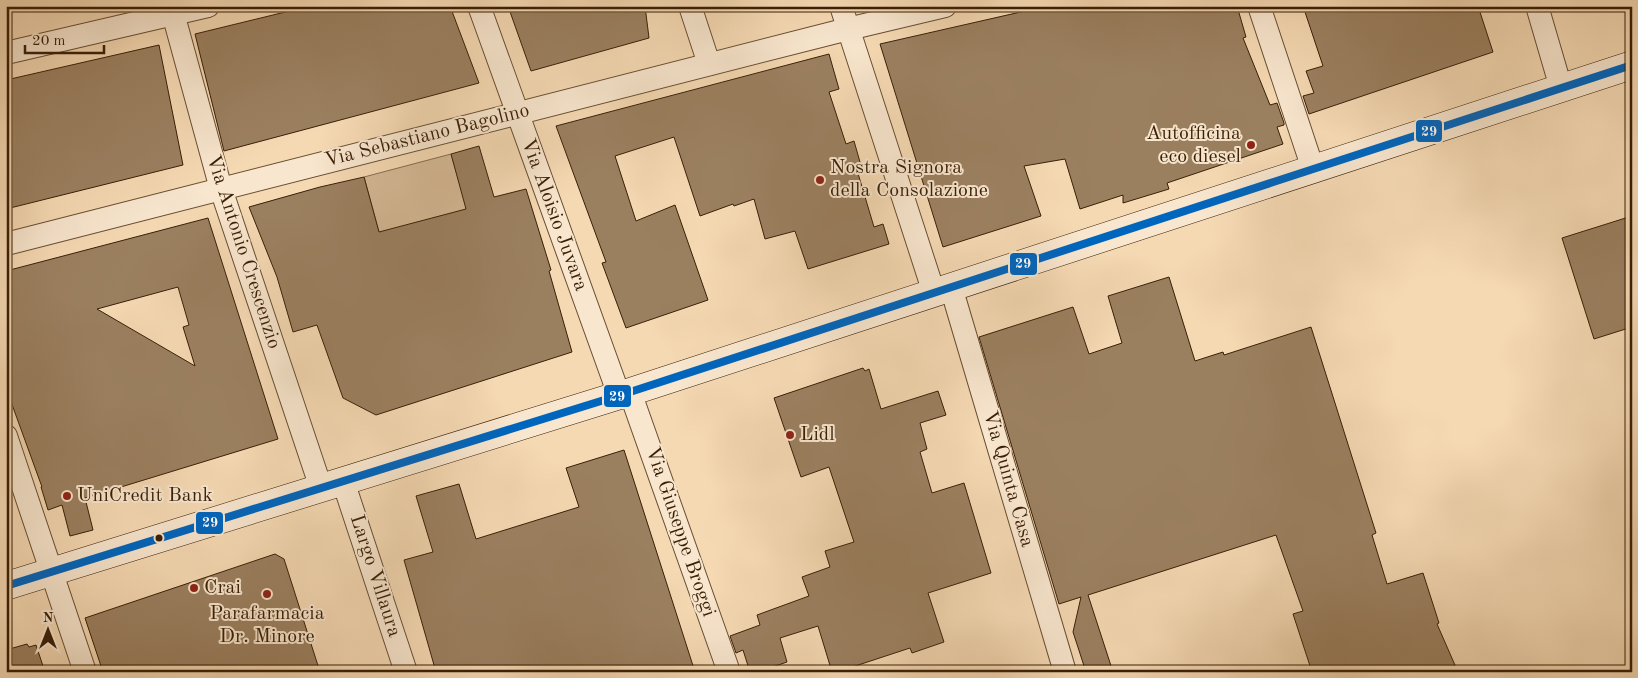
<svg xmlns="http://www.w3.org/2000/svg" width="1638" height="678" viewBox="0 0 1638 678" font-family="'Old Standard TT',serif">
	<rect width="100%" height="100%" fill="#f5d9b3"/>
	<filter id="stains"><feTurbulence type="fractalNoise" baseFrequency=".004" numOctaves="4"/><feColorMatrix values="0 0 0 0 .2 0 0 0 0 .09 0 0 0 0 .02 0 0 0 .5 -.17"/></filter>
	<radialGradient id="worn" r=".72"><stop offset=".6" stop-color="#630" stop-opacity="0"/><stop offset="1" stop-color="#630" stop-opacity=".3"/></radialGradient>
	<polygon fill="#d5b996" stroke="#876c4e" points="451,154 467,209 384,250 364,177"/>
	<g fill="#9b8060" stroke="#391f07" fill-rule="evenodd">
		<polygon points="310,6 450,6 479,83 224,151 195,34"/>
		<polygon points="508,6 645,6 649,38 531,71"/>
		<polygon points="1047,6 1237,6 1246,37 1243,38 1270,105 1277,103 1284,123 1284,125 1277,127 1283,144 1167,183 1169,189 1123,203 1123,195 1080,209 1065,159 1024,166 1041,216 943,247 880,44"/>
		<polygon points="1303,6 1478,6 1493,52 1309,114 1303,96 1314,93 1306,71 1323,66"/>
		<polygon points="159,45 183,165 6,209 6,80"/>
		<polygon points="829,54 839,89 829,92 846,144 854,141 862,169 857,170 874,227 883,224 889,244 808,269 795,231 765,239 754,199 734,206 733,204 700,216 674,137 615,156 636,221 675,205 708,300 626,328 602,263 606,262 556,126"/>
		<polygon points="479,146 494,197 526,189 551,270 549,271 572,352 376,415 343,398 317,325 293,332 277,277 249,207 320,187 364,177 379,232 466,209 451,154"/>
		<polygon points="1632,216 1632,327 1594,339 1562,238"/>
		<path d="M208 218 278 439 85 498 93 530 70 536 62 505 48 510 41 487H42L6 388V271ZM178 287 189 325 183 327 195 366 97 309Z"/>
		<polygon points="1169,277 1195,361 1223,352 1224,355 1311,327 1376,533 1372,535 1387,584 1423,573 1439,623 1437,624 1458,672 1312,672 1293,614 1303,611 1276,535 1088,595 1113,672 1086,672 1073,632 1081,597 1059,604 979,337 1073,307 1089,354 1122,343 1108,296"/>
		<polygon points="863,368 865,371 869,369 881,409 938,391 946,415 920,423 927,449 920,452 932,493 964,483 991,573 928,593 944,642 912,653 910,648 837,672 832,672 818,626 780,638 787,662 758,672 750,672 743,650 736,653 730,636 760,625 757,615 809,596 802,577 830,567 825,551 854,542 829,467 801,477 774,398"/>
		<polygon points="624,450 695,672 436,672 404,560 433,552 416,496 459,484 476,539 579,507 566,468"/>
		<polygon points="275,554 284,559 320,672 103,672 85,618"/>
		<polygon points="27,644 29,647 36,645 45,672 6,672 6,650"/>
	</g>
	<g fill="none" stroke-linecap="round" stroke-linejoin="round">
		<defs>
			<g id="street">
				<polyline points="171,6 221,189 321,488"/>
				<polyline points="479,6 619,395"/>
				<polyline points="690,6 709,64"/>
				<polyline points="841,6 934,293"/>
				<polyline points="1259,6 1313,169"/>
				<polyline points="1537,6 1561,88"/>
				<polyline points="6,53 208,6"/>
				<polyline points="6,244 848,29 945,6"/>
				<polyline points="951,287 1065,672"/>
				<polyline points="630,392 729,672"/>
				<polyline points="6,436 85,672"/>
				<polyline points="343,481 406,672"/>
			</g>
			<polyline id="secondary" points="6,586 630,392 1632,65"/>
		</defs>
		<use href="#street" stroke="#684e32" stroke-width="24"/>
		<use href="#secondary" stroke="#391f07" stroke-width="29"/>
		<use href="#street" stroke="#f8e6ce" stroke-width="22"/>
		<use href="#secondary" stroke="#f8e6ce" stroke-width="28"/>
		<defs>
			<polyline id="bus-1" points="6,586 630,392 1632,65"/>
		</defs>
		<use href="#bus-1" stroke="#f8e6ce" stroke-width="11"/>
		<use href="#bus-1" stroke="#0065bd" stroke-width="8"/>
	</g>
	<g fill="#8f2418" stroke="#f8e6ce" stroke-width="2">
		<circle cx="1251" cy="145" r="5"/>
		<circle cx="820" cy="180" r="5"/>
		<circle cx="790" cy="435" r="5"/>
		<circle cx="67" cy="496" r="5"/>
		<circle cx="194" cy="588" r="5"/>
		<circle cx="267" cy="594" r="5"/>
	</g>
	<circle fill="#391f07" stroke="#f8e6ce" stroke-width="2" cx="159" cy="538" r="4.5"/>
	<g text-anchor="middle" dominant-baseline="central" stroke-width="4" stroke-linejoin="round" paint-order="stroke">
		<g font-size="20" fill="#391f07" stroke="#f8e6ce" text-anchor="start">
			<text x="1241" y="134" text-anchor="end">Autofficina<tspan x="1241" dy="23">eco diesel</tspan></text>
			<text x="830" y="168">Nostra Signora<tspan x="830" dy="23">della Consolazione</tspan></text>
			<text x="800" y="435">Lidl</text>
			<text x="77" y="496">UniCredit Bank</text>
			<text x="204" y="588">Crai</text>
			<text x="267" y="614" text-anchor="middle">Parafarmacia<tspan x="267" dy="23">Dr. Minore</tspan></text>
		</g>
		<g font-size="20" fill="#391f07" stroke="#f8e6ce">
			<text transform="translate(427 136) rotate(-14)">Via Sebastiano Bagolino</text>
			<text transform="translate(554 215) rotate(70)">Via Aloisio Juvara</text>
			<text transform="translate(243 252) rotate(72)">Via Antonio Crescenzio</text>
			<text transform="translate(1008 479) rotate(74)">Via Quinta Casa</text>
			<text transform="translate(680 532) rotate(71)">Via Giuseppe Broggi</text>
			<text transform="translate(375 576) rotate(72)">Largo Villaura</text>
		</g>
	</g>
	<g stroke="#f8e6ce" stroke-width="2">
		<rect x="1415" y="119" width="28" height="24" rx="5" fill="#0065bd"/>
		<rect x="1009" y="252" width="29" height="24" rx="5" fill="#0065bd"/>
		<rect x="603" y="384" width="29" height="24" rx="5" fill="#0065bd"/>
		<rect x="195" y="511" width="29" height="24" rx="5" fill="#0065bd"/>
	</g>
	<g font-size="14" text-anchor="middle" font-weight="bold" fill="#fff">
		<text x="1429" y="136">29</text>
		<text x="1023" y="268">29</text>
		<text x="617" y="401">29</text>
		<text x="210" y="527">29</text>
	</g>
	<rect width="1638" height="678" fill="none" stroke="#f5d9b3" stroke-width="25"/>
	<rect x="8" y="8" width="1623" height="663" fill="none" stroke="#391f07" stroke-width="2.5"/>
	<rect x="12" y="12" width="1613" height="653" fill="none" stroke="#391f07"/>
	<g transform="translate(48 630)" stroke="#f8e6ce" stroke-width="4" paint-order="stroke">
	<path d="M0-4L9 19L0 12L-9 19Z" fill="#391f07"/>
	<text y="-8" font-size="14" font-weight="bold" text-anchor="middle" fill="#391f07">N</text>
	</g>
	<path d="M25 45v8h79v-8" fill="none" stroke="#391f07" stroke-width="2.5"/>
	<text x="32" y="45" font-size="15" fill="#391f07" stroke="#f8e6ce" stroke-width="4" paint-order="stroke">20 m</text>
	<rect width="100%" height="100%" filter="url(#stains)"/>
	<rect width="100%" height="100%" fill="url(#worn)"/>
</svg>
